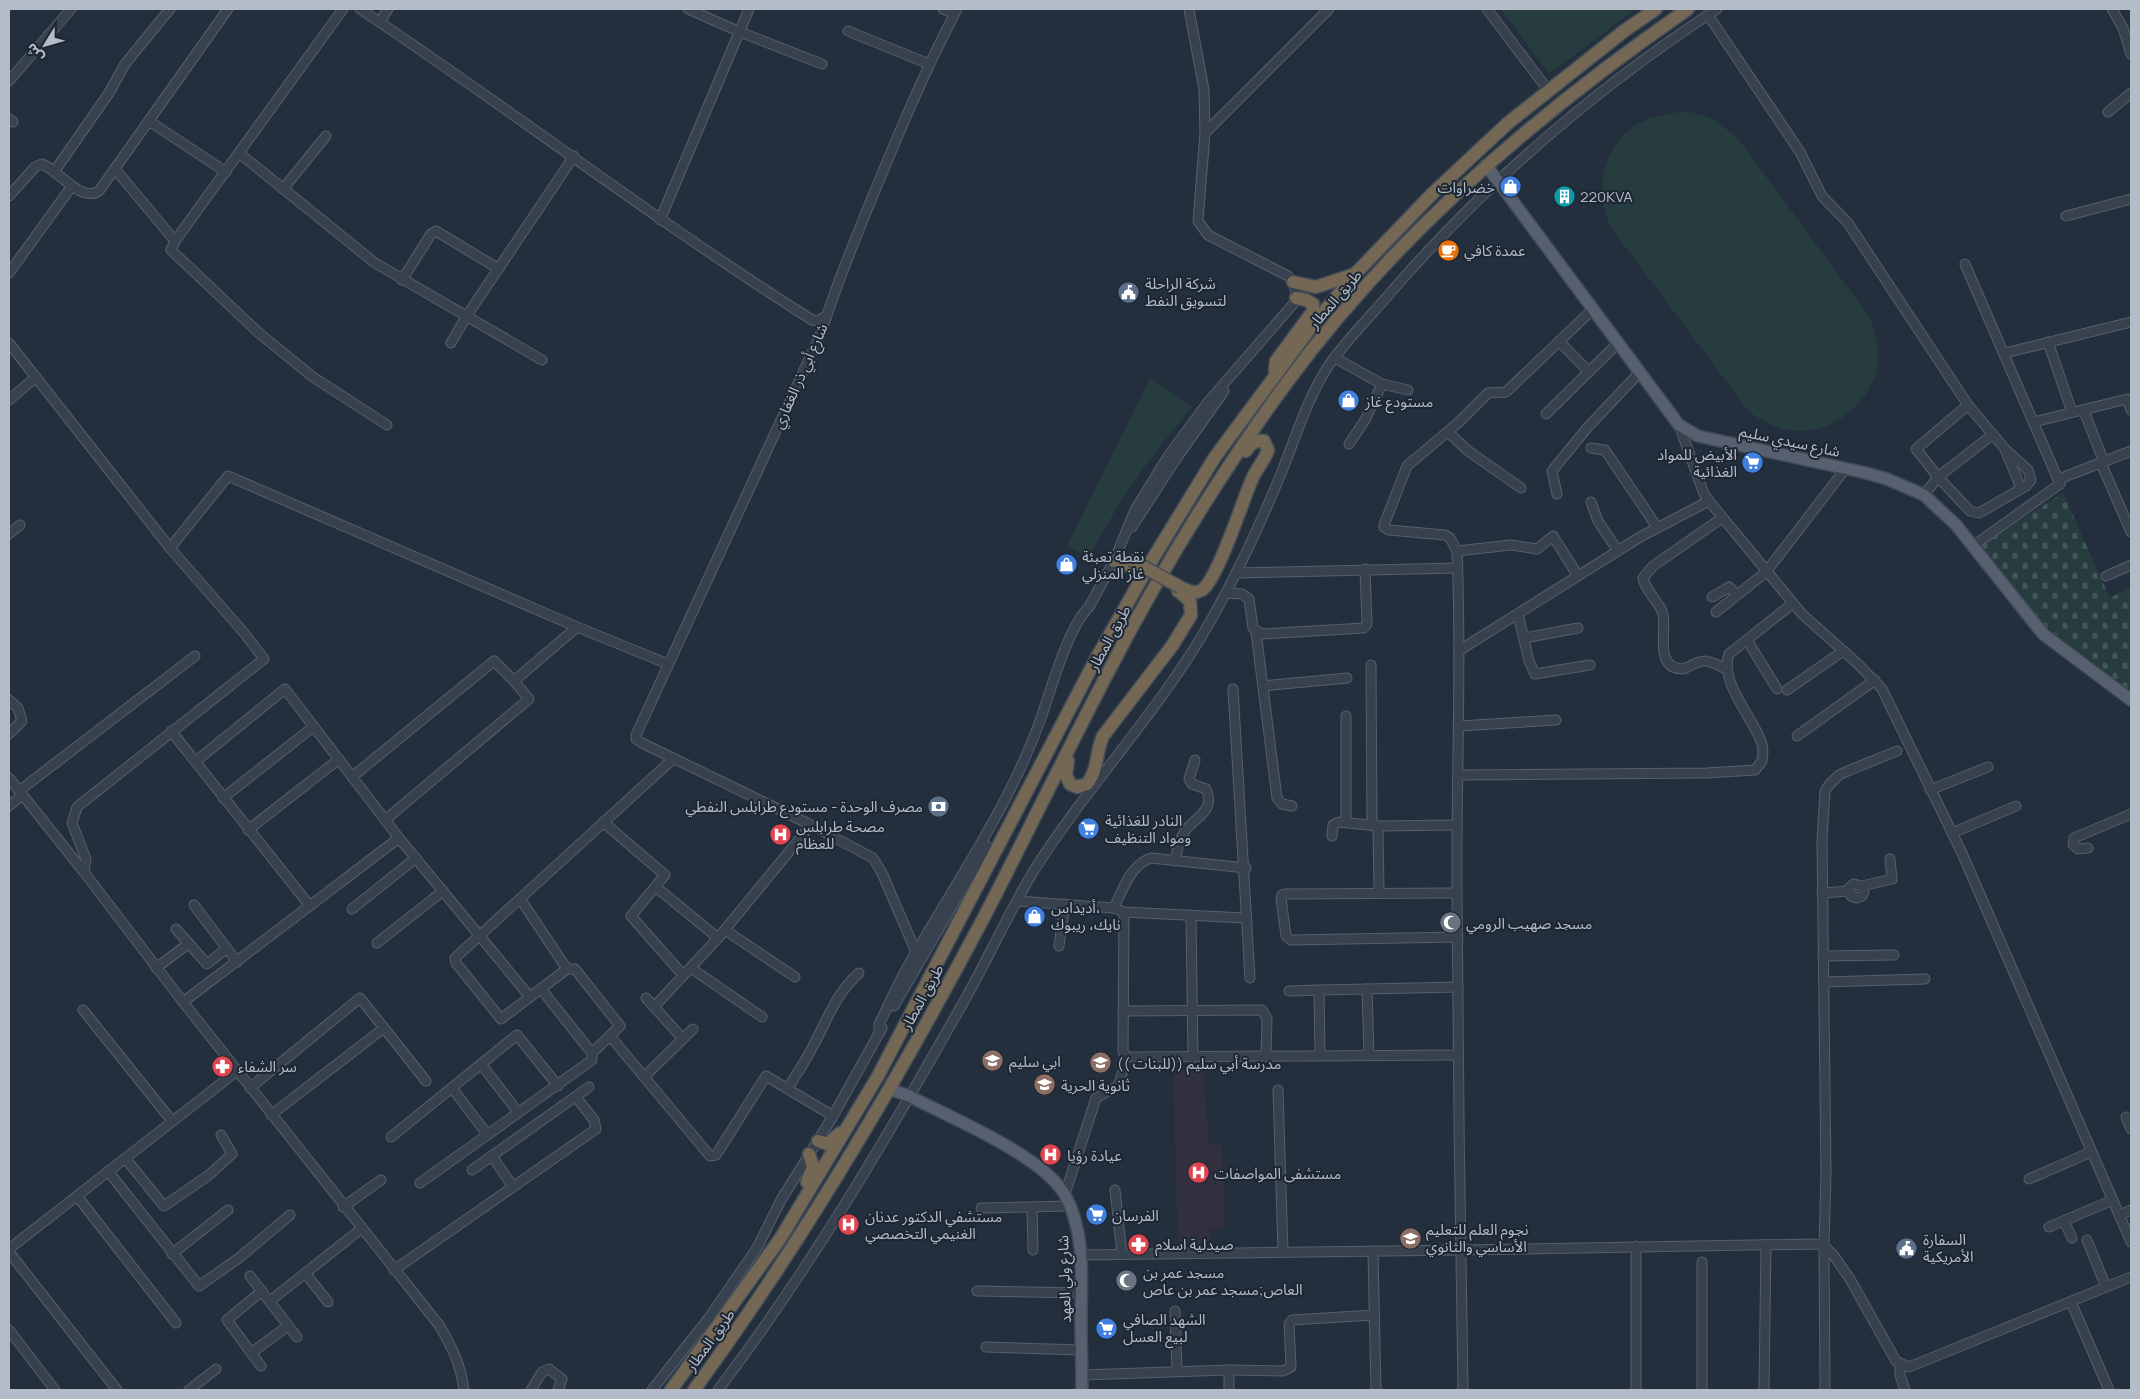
<svg xmlns="http://www.w3.org/2000/svg" width="2140" height="1399" viewBox="0 0 2140 1399" font-family="Manrope,'Noto Sans Arabic',sans-serif">
	<defs>
		<pattern id="cemetery-stones" width="16" height="16" patternUnits="userSpaceOnUse" patternTransform="scale(1.25)"><rect width="16" height="16" fill="#263c3f"/><path d="M2 7V4a2 2 0 0 1 4 0v3zM10 15v-3a2 2 0 0 1 4 0v3z" fill="#435659"/></pattern>
	</defs>
	<rect width="100%" height="100%" fill="#242f3e"/>
	<polygon fill="#32303f" points="1203,1070 1209,1145 1222,1145 1225,1229 1210,1229 1210,1248 1178,1248 1173,1071"/>
	<g fill="#263c3f">
		<polygon points="1501,9 1636,9 1549,74"/>
		<path d="M1686 111 1709 117 1736 136 1869 316C1875 333 1881 351 1877 369 1867 409 1822 442 1780 428 1769 425 1759 418 1749 412L1612 229C1594 195 1601 149 1634 126 1650 116 1668 114 1686 111Z"/>
		<polygon points="1150,378 1192,407 1153,455 1124,496 1088,557 1067,546"/>
	</g>
	<polygon fill="url(#cemetery-stones)" points="2063,493 2110,598 2131,586 2131,693 2041,623 1981,545"/>
	<g fill="none" stroke-linecap="round" stroke-linejoin="round">
		<defs>
			<g id="minor">
				<polyline points="343,9 175,241 171,250 260,334 313,377 387,425"/>
				<path d="M360 9C512 110 657 222 812 320L818 321 826 316"/>
				<polyline points="688,9 740,32 822,64"/>
				<polyline points="943,9 954,14"/>
				<polyline points="1487,9 1548,90"/>
				<polyline points="2112,9 2123,28 2131,54"/>
				<polyline points="1708,15 1800,152 1822,196 1848,223 1968,405 2005,449 2028,470 2031,480 2026,486 1979,513 1970,511 1938,477 1916,449 1968,405"/>
				<polyline points="380,22 388,9"/>
				<polyline points="848,31 929,64"/>
				<polyline points="9,81 71,9"/>
				<polyline points="2108,112 2131,93"/>
				<polyline points="9,119 13,122"/>
				<polyline points="149,121 226,172"/>
				<polyline points="1205,133 1329,9"/>
				<polyline points="239,153 375,263 542,360"/>
				<polyline points="115,169 175,241"/>
				<polyline points="54,172 109,93 125,64 170,9"/>
				<polyline points="283,189 326,136"/>
				<path d="M9 196 35 167 42 164C59 170 80 203 99 191L228 9"/>
				<polyline points="2066,216 2131,199"/>
				<polyline points="660,220 749,9"/>
				<polyline points="1965,264 2060,484 1973,546"/>
				<polyline points="9,273 72,186"/>
				<polyline points="402,280 431,234 436,231 499,269"/>
				<polyline points="1559,341 1588,371"/>
				<polyline points="2048,342 2072,412"/>
				<polyline points="9,343 170,548 228,476 577,627"/>
				<polyline points="451,343 466,317 574,156"/>
				<polyline points="2005,353 2131,322"/>
				<polyline points="1335,358 1382,384 1408,390"/>
				<polyline points="9,400 36,377"/>
				<polyline points="2084,411 2104,462"/>
				<polyline points="1546,414 1617,344"/>
				<polyline points="2034,422 2127,399 2131,410"/>
				<polyline points="1679,425 1704,494 1709,501 1802,614 1858,664 1882,689 1961,851 2131,1242"/>
				<polyline points="1448,432 1467,450 1521,488"/>
				<polyline points="1349,444 1365,420 1382,384"/>
				<polyline points="1591,448 1605,450 1657,527"/>
				<polyline points="2006,452 2021,488"/>
				<polyline points="2101,463 2131,532"/>
				<polyline points="2059,479 2131,451"/>
				<polyline points="1557,494 1552,471 1587,428 1639,373"/>
				<polyline points="1924,495 1938,477 1992,435"/>
				<polyline points="1591,502 1598,521 1618,551"/>
				<path d="M1722 518 1653 566 1643 578C1645 590 1657 600 1662 611 1669 627 1651 669 1684 669 1706 657 1705 660 1727 669"/>
				<polyline points="1132,527 1176,459 1224,391"/>
				<polyline points="9,534 20,525"/>
				<polyline points="1457,551 1511,545 1537,549 1553,536 1578,576"/>
				<polyline points="1236,573 1458,568"/>
				<polyline points="2106,576 2131,565"/>
				<polyline points="1226,593 1242,594 1249,599 1253,628 1262,634 1364,628 1367,624 1365,569"/>
				<polyline points="1712,597 1729,587 1737,595"/>
				<polyline points="1716,612 1766,572 1846,468"/>
				<polyline points="1518,614 1529,661 1535,674 1590,665"/>
				<polyline points="1256,632 1277,798 1282,804 1292,806"/>
				<polyline points="1524,638 1578,628"/>
				<polyline points="1747,640 1777,689"/>
				<polyline points="1460,650 1640,537 1709,501"/>
				<polyline points="1371,665 1372,825"/>
				<polyline points="1263,686 1347,678"/>
				<polyline points="1233,689 1250,978"/>
				<polyline points="1787,690 1843,651"/>
				<polyline points="9,700 18,708 22,721 9,734"/>
				<polyline points="1460,726 1556,720"/>
				<polyline points="171,731 310,906"/>
				<polyline points="1797,736 1875,680"/>
				<polyline points="1897,751 1850,770 1839,775 1829,785 1825,791 1822,840 1826,1173 1824,1246 1834,1256 1850,1279 1896,1361 1909,1367 2131,1277"/>
				<polyline points="196,761 285,689 399,838 530,997"/>
				<path d="M1458 775 1706 773 1755 770 1762 761C1763 755 1764 748 1761 741 1752 717 1719 681 1729 654L1792 604"/>
				<polyline points="352,777 494,661 514,681 577,627 668,664"/>
				<path d="M9 778 84 872 183 1002 439 1325C452 1347 461 1365 464 1390"/>
				<polyline points="1930,790 1988,767"/>
				<polyline points="19,791 195,656"/>
				<polyline points="223,798 313,727"/>
				<polyline points="9,806 22,795"/>
				<polyline points="385,820 529,699 514,681"/>
				<polyline points="603,822 665,875 631,916 683,975"/>
				<polyline points="1346,822 1346,716"/>
				<polyline points="1378,826 1379,892"/>
				<polyline points="248,830 338,760"/>
				<polyline points="1952,833 2016,806"/>
				<polyline points="1332,836 1333,825 1339,822 1378,826 1457,825"/>
				<polyline points="2088,848 2078,849 2073,844 2074,838 2131,814"/>
				<path d="M1175 861C1177 851 1179 839 1185 831 1195 817 1216 811 1206 789L1192 784 1189 779 1195 760"/>
				<polyline points="84,872 86,859 72,823 77,807 264,659 245,634 170,548"/>
				<polyline points="1862,886 1864,892 1862,896 1857,898 1851,896 1849,888 1854,884 1862,886 1892,879 1890,859"/>
				<polyline points="656,887 718,938"/>
				<polyline points="1457,893 1287,894 1282,895 1281,898 1286,936 1291,940 1458,937"/>
				<polyline points="1822,893 1849,891"/>
				<polyline points="521,900 567,969"/>
				<polyline points="1017,901 1114,908 1124,912 1245,918"/>
				<polyline points="194,905 237,962"/>
				<path d="M1114 908C1122 891 1131 864 1151 858L1246 868"/>
				<polyline points="352,909 416,858"/>
				<polyline points="1124,912 1123,1052 1127,1057 1458,1055"/>
				<polyline points="1191,917 1193,1058"/>
				<polyline points="176,929 207,964 226,949"/>
				<polyline points="725,930 795,977"/>
				<polyline points="377,943 443,891"/>
				<polyline points="1059,946 1065,904"/>
				<path d="M922 956 916 952 882 873 873 858 811 825 642 743 636 739V735L822 331C834 290 851 250 867 210 895 142 923 74 957 9"/>
				<polyline points="1823,956 1894,955"/>
				<polyline points="156,968 188,944"/>
				<polyline points="691,968 762,1017"/>
				<polyline points="1824,982 1925,979"/>
				<polyline points="1289,991 1319,990"/>
				<polyline points="646,998 683,1039"/>
				<polyline points="183,1002 399,838"/>
				<polyline points="894,1006 987,846"/>
				<polyline points="654,1007 718,938 811,825"/>
				<polyline points="83,1010 172,1121"/>
				<polyline points="1123,1011 1262,1010 1267,1019 1266,1056"/>
				<path d="M879 1031V1024C889 1005 897 985 908 966 955 883 1010 807 1042 715 1052 687 1068 627 1089 607L1114 561 1135 510 1169 455 1208 402 1295 302C1297 292 1295 284 1288 276L1208 235 1198 221 1205 133 1204 90 1189 9"/>
				<polyline points="610,1036 710,1156 716,1155 766,1076 833,1116"/>
				<polyline points="592,1053 620,1026 575,969 567,969 501,1019 456,963 455,958 673,759"/>
				<polyline points="1369,1055 1367,989 1458,987"/>
				<polyline points="1320,1056 1319,990 1367,989"/>
				<polyline points="481,1064 518,1112"/>
				<polyline points="644,1077 693,1029"/>
				<polyline points="250,1088 360,998 384,1028"/>
				<polyline points="452,1088 487,1134"/>
				<path d="M788 1088C796 1075 805 1062 812 1048 827 1021 835 994 859 973"/>
				<polyline points="1278,1090 1283,1252"/>
				<polyline points="271,1115 384,1028 426,1081"/>
				<polyline points="2126,1117 2131,1129"/>
				<polyline points="391,1137 517,1035 558,1086"/>
				<polyline points="492,1156 513,1187"/>
				<polyline points="125,1158 164,1206 209,1175 232,1154 221,1135"/>
				<polyline points="472,1170 589,1087"/>
				<polyline points="108,1171 199,1286 239,1258 290,1215"/>
				<polyline points="2029,1179 2091,1152"/>
				<polyline points="420,1183 592,1060 592,1053 541,989"/>
				<polyline points="1115,1190 1122,1254"/>
				<polyline points="1065,1194 1096,1098 1118,1086 1122,1074"/>
				<polyline points="77,1196 176,1323"/>
				<polyline points="343,1207 381,1180"/>
				<polyline points="1032,1207 1033,1250"/>
				<polyline points="981,1208 1070,1206"/>
				<polyline points="2120,1215 2131,1210"/>
				<polyline points="2064,1221 2072,1238"/>
				<polyline points="2049,1227 2113,1200"/>
				<polyline points="2087,1240 2106,1287"/>
				<polyline points="1636,1246 1636,1390"/>
				<polyline points="9,1249 237,1071"/>
				<polyline points="9,1252 117,1390"/>
				<polyline points="1373,1252 1376,1390"/>
				<polyline points="172,1254 228,1210"/>
				<path d="M1081 1255C1326 1252 1570 1249 1815 1244L1824 1246 1825 1390"/>
				<polyline points="1702,1262 1702,1390"/>
				<polyline points="394,1270 596,1129 594,1120 576,1097"/>
				<polyline points="305,1273 328,1302"/>
				<polyline points="250,1276 297,1337"/>
				<polyline points="977,1291 1081,1293"/>
				<polyline points="270,1301 361,1229"/>
				<polyline points="2071,1302 2109,1390"/>
				<polyline points="1175,1311 1177,1371"/>
				<polyline points="9,1330 55,1390"/>
				<polyline points="986,1347 1081,1350"/>
				<polyline points="251,1353 288,1326"/>
				<polyline points="1900,1365 1900,1375 1905,1390"/>
				<polyline points="261,1366 227,1320 262,1291"/>
				<polyline points="1082,1375 1229,1370 1283,1371 1291,1367 1289,1324 1292,1320 1374,1315"/>
				<polyline points="189,1390 216,1369"/>
				<polyline points="531,1390 542,1372 549,1369 562,1379 558,1390"/>
				<polyline points="652,1390 708,1319 757,1248 781,1200 833,1116 882,1028"/>
				<path d="M718 1390C807 1273 882 1146 955 1017 983 970 1005 919 1033 872 1084 791 1150 721 1200 639 1231 587 1257 532 1280 476 1295 440 1307 398 1329 365 1347 339 1371 316 1391 292 1486 183 1596 88 1717 9"/>
				<polyline points="1229,1390 1229,1370"/>
				<path d="M1463 1390C1460 1224 1458 1059 1457 893 1456 779 1462 665 1457 551L1450 538 1445 535 1389 530 1384 527V525L1407 466 1459 422 1488 393 1506 392 1592 310"/>
				<polyline points="1764,1390 1766,1245"/>
			</g>
			<g id="major">
				<polyline points="1486,165 1679,425 1698,436 1866,473 1887,479 1924,495 1956,525 2043,634 2131,700"/>
				<path d="M890 1089 909 1096C951 1118 1042 1155 1065 1195 1086 1233 1081 1280 1081 1322 1081 1345 1082 1367 1082 1390"/>
			</g>
			<g id="highway">
				<polyline points="1293,282 1316,287 1352,275"/>
				<polyline points="1275,370 1276,361 1313,311 1313,304 1306,300 1296,298"/>
				<polyline points="1114,561 1121,561 1129,566"/>
				<path d="M1180 587C1187 590 1194 595 1202 590 1218 579 1243 499 1253 477 1257 468 1265 460 1268 450L1264 441C1254 440 1251 444 1246 451"/>
				<path d="M1068 761 1066 775 1070 784 1077 787 1087 784C1098 771 1096 751 1103 736L1172 646 1191 615 1190 601 1178 591"/>
				<polyline points="818,1141 828,1144 840,1133"/>
				<polyline points="807,1182 813,1167 809,1154"/>
				<polyline points="671,1390 780,1239 878,1076 1097,657 1152,560 1215,457 1312,326 1356,273 1432,194 1508,123 1624,31 1656,9"/>
				<path d="M694 1390C803 1241 897 1082 983 919 1024 840 1063 759 1104 680 1157 577 1217 478 1285 385 1394 236 1537 113 1688 9"/>
			</g>
		</defs>
		<use href="#minor" stroke="#565f6c" stroke-width="11"/>
		<use href="#major" stroke="#414a57" stroke-width="14"/>
		<use href="#highway" stroke="#434c59" stroke-width="15"/>
		<use href="#minor" stroke="#38414e" stroke-width="9"/>
		<use href="#major" stroke="#56606e" stroke-width="11"/>
		<use href="#highway" stroke="#746855" stroke-width="12"/>
		<defs>
			<polyline id="highway-bridge" points="1131,560 1180,587"/>
		</defs>
		<use href="#highway-bridge" stroke="#434c59" stroke-width="15" stroke-linecap="butt"/>
		<use href="#highway-bridge" stroke="#746855" stroke-width="12"/>
	</g>
	<defs>
		<symbol id="shop-disc" viewBox="-11 -11 22 22"><circle r="9.5" fill="#3f7fe0" stroke="#1d2633"/><path d="M-5-2.5h2.3a2.7 3.5 0 0 1 5.4 0H5L5.5 6h-11ZM-1.5-2.5h3a1.5 2.3 0 0 0-3 0Z" fill="#fff"/></symbol>
		<symbol id="building-disc" viewBox="-11 -11 22 22"><circle r="9.5" fill="#0f9aa8" stroke="#1d2633"/><path d="M-4-6H4V6H1V3H-1V6H-4ZM-2.5-4.3h1.7v1.8h-1.7ZM.8-4.3h1.7v1.8H.8ZM-2.5-1h1.7V.8h-1.7ZM.8-1h1.7V.8H.8Z" fill="#fff"/></symbol>
		<symbol id="cafe-disc" viewBox="-11 -11 22 22"><circle r="9.5" fill="#e8710a" stroke="#1d2633"/><path d="M-5.5-4.5H6V0H3Q3 3.5 0 3.5H-2.5Q-5.5 3.5-5.5 0ZM3-3.2v2h1.7v-2ZM-6 4.5H4V6H-6Z" fill="#fff"/></symbol>
		<symbol id="civic-disc" viewBox="-11 -11 22 22"><circle r="9.5" fill="#5c6f8a" stroke="#1d2633"/><path d="M-.6-6.5H3V-4.5H.6V-3L4-1V1h2V6H-6V1h2V-1L-.6-3ZM-1.2 2.5V6h2.4V2.5Z" fill="#fff"/></symbol>
		<symbol id="supermarket-disc" viewBox="-11 -11 22 22"><circle r="9.5" fill="#3f7fe0" stroke="#1d2633"/><path d="M-6-5.5h2.5l.6 2H6L4.5 2H-2.5L-4.4-4H-6ZM-1.5 3.2a1.3 1.3 0 1 0 .1 0ZM3 3.2a1.3 1.3 0 1 0 .1 0Z" fill="#fff"/></symbol>
		<symbol id="bank-disc" viewBox="-11 -11 22 22"><circle r="9.5" fill="#5c6f8a" stroke="#1d2633"/><path d="M-6-4H6V4H-6ZM0-2.3a2.3 2.3 0 1 0 0 4.6a2.3 2.3 0 1 0 0-4.6Z" fill="#fff"/></symbol>
		<symbol id="hospital-disc" viewBox="-11 -11 22 22"><circle r="9.5" fill="#e0444e" stroke="#1d2633"/><path d="M-5-5h3v3.5h4V-5h3V5h-3V1.5h-4V5h-3Z" fill="#fff"/></symbol>
		<symbol id="mosque-disc" viewBox="-11 -11 22 22"><circle r="9.5" fill="#6b7280" stroke="#1d2633"/><path d="M3.5-4.9A6 6 0 1 0 3.5 4.9A5 5 0 1 1 3.5-4.9Z" fill="#fff"/></symbol>
		<symbol id="school-disc" viewBox="-11 -11 22 22"><circle r="9.5" fill="#8d6e63" stroke="#1d2633"/><path d="M0-5L7-2L0 1L-7-2ZM-4 1L0 2.5L4 1V4Q0 6-4 4Z" fill="#fff"/></symbol>
		<symbol id="pharmacy-disc" viewBox="-11 -11 22 22"><circle r="9.5" fill="#e0444e" stroke="#1d2633"/><path d="M-2-6h4v4h4v4h-4v4h-4v-4h-4v-4h4Z" fill="#fff"/></symbol>
	</defs>
	<g fill-rule="evenodd">
		<use href="#shop-disc" x="1498" y="174" width="25" height="25"/>
		<use href="#building-disc" x="1552" y="184" width="25" height="25"/>
		<use href="#cafe-disc" x="1436" y="238" width="25" height="25"/>
		<use href="#civic-disc" x="1116" y="280" width="25" height="25"/>
		<use href="#shop-disc" x="1336" y="388" width="25" height="25"/>
		<use href="#supermarket-disc" x="1740" y="450" width="25" height="25"/>
		<use href="#shop-disc" x="1054" y="552" width="25" height="25"/>
		<use href="#bank-disc" x="926" y="794" width="25" height="25"/>
		<use href="#supermarket-disc" x="1076" y="816" width="25" height="25"/>
		<use href="#hospital-disc" x="768" y="822" width="25" height="25"/>
		<use href="#shop-disc" x="1022" y="904" width="25" height="25"/>
		<use href="#mosque-disc" x="1438" y="910" width="25" height="25"/>
		<use href="#school-disc" x="980" y="1048" width="25" height="25"/>
		<use href="#school-disc" x="1088" y="1050" width="25" height="25"/>
		<use href="#pharmacy-disc" x="210" y="1054" width="25" height="25"/>
		<use href="#school-disc" x="1032" y="1072" width="25" height="25"/>
		<use href="#hospital-disc" x="1038" y="1142" width="25" height="25"/>
		<use href="#hospital-disc" x="1186" y="1160" width="25" height="25"/>
		<use href="#supermarket-disc" x="1084" y="1202" width="25" height="25"/>
		<use href="#hospital-disc" x="836" y="1212" width="25" height="25"/>
		<use href="#school-disc" x="1398" y="1226" width="25" height="25"/>
		<use href="#pharmacy-disc" x="1126" y="1232" width="25" height="25"/>
		<use href="#civic-disc" x="1894" y="1236" width="25" height="25"/>
		<use href="#mosque-disc" x="1114" y="1268" width="25" height="25"/>
		<use href="#supermarket-disc" x="1094" y="1316" width="25" height="25"/>
	</g>
	<g text-anchor="middle" dominant-baseline="central" stroke-width="4" stroke-linejoin="round" paint-order="stroke">
		<g font-size="15" fill="#b4bcc9" stroke="#1d2633" text-anchor="start">
			<text x="1495" y="187" text-anchor="end">خضراوات</text>
			<text x="1580" y="196">220KVA</text>
			<text x="1464" y="250">عمدة كافي</text>
			<text x="1145" y="283">شركة الراحلة<tspan x="1145" dy="17">لتسويق النفط</tspan></text>
			<text x="1365" y="401">مستودع غاز</text>
			<text x="1737" y="454" text-anchor="end">الأبيض للمواد<tspan x="1737" dy="17">الغذائية</tspan></text>
			<text x="1082" y="556">نقطة تعبئة<tspan x="1082" dy="17">غاز المنزلي</tspan></text>
			<text x="923" y="806" text-anchor="end">مصرف الوحدة - مستودع طرابلس النفطي</text>
			<text x="1105" y="820">النادر للغذائية<tspan x="1105" dy="17">ومواد التنظيف</tspan></text>
			<text x="796" y="826">مصحة طرابلس<tspan x="796" dy="17">للعظام</tspan></text>
			<text x="1051" y="907">أديداس،<tspan x="1051" dy="17">نايك، ريبوك</tspan></text>
			<text x="1466" y="923">مسجد صهيب الرومي</text>
			<text x="1009" y="1061">ابي سليم</text>
			<text x="1117" y="1063">مدرسة أبي سليم ((للبنات ))</text>
			<text x="238" y="1066">سر الشفاء</text>
			<text x="1061" y="1085">ثانوية الحرية</text>
			<text x="1067" y="1155">عيادة رؤيا</text>
			<text x="1214" y="1173">مستشفى المواصفات</text>
			<text x="1112" y="1215">الفرسان</text>
			<text x="865" y="1216">مستشفي الدكتور عدنان<tspan x="865" dy="17">الغنيمي التخصصي</tspan></text>
			<text x="1426" y="1229">نجوم العلم للتعليم<tspan x="1426" dy="17">الأساسي والثانوي</tspan></text>
			<text x="1923" y="1239">السفارة<tspan x="1923" dy="17">الأمريكية</tspan></text>
			<text x="1155" y="1244">صيدلية اسلام</text>
			<text x="1143" y="1272">مسجد عمر بن<tspan x="1143" dy="17">العاص;مسجد عمر بن عاص</tspan></text>
			<text x="1123" y="1319">الشهد الصافي<tspan x="1123" dy="17">لبيع العسل</tspan></text>
		</g>
		<g font-size="15" fill="#b4bcc9" stroke="#1d2633">
			<text transform="translate(1335 299) rotate(-49)">طريق المطار</text>
			<text transform="translate(800 376) rotate(-66)">شارع أبي ذر الغفاري</text>
			<text transform="translate(1790 441) rotate(12)">شارع سيدي سليم</text>
			<text transform="translate(1109 638) rotate(-61)">طريق المطار</text>
			<text transform="translate(922 997) rotate(-61)">طريق المطار</text>
			<text transform="translate(1064 1279) rotate(-92)">شارع ولي العهد</text>
			<text transform="translate(710 1340) rotate(-54)">طريق المطار</text>
		</g>
	</g>
	<rect width="2140" height="1399" fill="none" stroke="#b4bcc9" stroke-width="20"/>
	<g transform="translate(45 45) rotate(233)" stroke="#1d2633" stroke-width="4" paint-order="stroke">
	<path d="M0-4L9 19L0 12L-9 19Z" fill="#b4bcc9"/>
	<text y="-8" font-size="14" font-weight="bold" text-anchor="middle" fill="#b4bcc9">ش</text>
	</g>
</svg>
